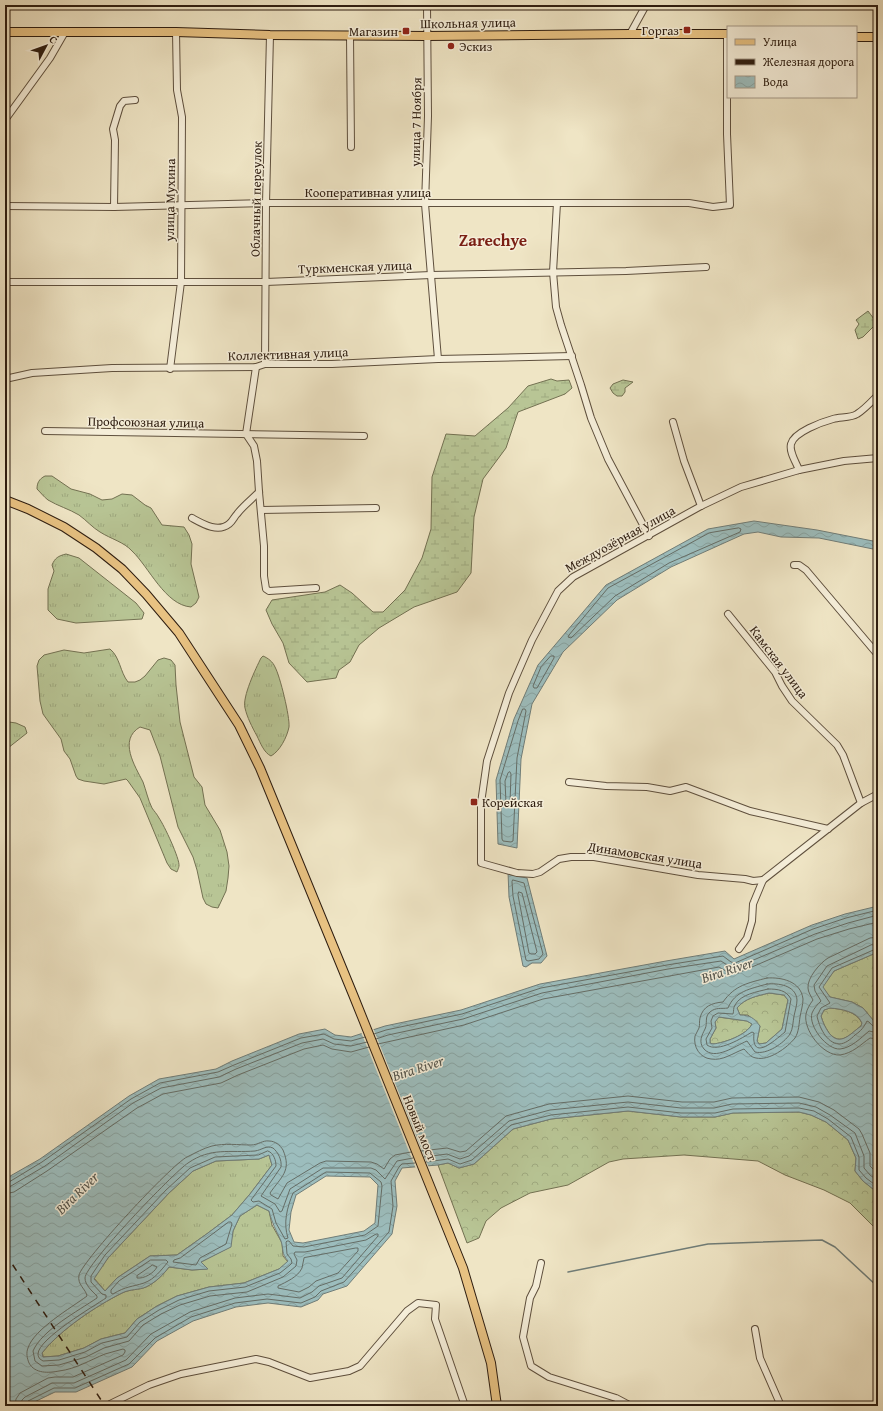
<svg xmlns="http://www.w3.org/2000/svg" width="883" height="1411" viewBox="0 0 883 1411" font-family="'Gentium Book Plus',serif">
	<defs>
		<pattern id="grass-tufts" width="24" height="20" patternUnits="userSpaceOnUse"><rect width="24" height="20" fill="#b8c595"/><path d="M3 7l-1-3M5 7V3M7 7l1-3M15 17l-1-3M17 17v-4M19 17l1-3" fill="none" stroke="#9ea97f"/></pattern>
		<pattern id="forest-crowns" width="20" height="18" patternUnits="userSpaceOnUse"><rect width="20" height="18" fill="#b8c595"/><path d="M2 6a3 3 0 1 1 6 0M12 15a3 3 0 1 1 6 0" fill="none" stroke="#9ea97f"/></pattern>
		<pattern id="wetland-marsh" width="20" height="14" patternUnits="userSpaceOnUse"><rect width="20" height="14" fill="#b8c595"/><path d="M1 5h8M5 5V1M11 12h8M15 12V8" fill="none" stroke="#9ea97f"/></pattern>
		<pattern id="water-waves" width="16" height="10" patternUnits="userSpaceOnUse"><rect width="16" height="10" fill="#9cbdbd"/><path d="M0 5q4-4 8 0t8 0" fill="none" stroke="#87a2a1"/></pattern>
	</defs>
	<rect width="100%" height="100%" fill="#efe5c5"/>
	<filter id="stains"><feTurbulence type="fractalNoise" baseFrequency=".005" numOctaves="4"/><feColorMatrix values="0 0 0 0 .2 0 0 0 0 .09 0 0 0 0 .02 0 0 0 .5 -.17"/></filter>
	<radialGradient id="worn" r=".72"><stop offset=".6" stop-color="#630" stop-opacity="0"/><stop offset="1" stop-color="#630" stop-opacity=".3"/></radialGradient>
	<g fill="url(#grass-tufts)" stroke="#737152">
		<path d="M45 476H52L71 489 90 494 102 500 112 499 122 494 132 495 145 505 151 508 162 525 184 527 189 535 192 544 191 564 199 597 196 603 191 607C165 605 149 567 132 551 124 542 111 539 100 532 93 528 86 520 79 515 69 509 58 506 48 500 44 497 41 493 37 489 37 483 39 479 45 476Z"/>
		<path d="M66 554 79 558 136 603 144 613 142 619 76 623 57 619 48 610V589L54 571 52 565C55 558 58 556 66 554Z"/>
		<path d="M110 649C120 657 120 672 128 682H135L140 680 145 676 158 660 164 658 171 660 175 665 176 685 180 722 194 777 202 787 205 805 220 830 227 852 229 866 228 878 226 891 218 908 212 907 206 904 203 898 197 870 193 857 178 827 160 756 150 730 140 727C118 740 135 766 143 782 146 790 148 800 152 808 154 811 157 814 159 818 164 825 180 859 179 866 179 867 177 872 177 872L171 869 167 863 140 798 128 781 126 779 104 784 84 781 78 779 76 776 70 759 64 751 61 739 43 714 40 701 37 666 39 660 44 655 64 650 84 653Z"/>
		<path d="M263 656C268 658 273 662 275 667 280 676 290 717 289 727 287 737 280 751 271 756 264 753 260 742 257 736 252 727 247 717 245 708 242 697 256 668 261 658Z"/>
		<polygon points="9,722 16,723 25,727 27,733 8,748 6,751 6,754 9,770 5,777 5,723"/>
		<polygon points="269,1155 272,1165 250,1194 232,1215 208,1233 177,1255 150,1256 117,1278 105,1291 94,1278 108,1258 169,1193 193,1171 216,1161 259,1159"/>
		<path d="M257 1205 269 1211 272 1225 282 1243 283 1256 288 1262 279 1269 244 1283 209 1287 177 1296 157 1306 137 1319 125 1333 101 1339 84 1348 58 1356 43 1357 42 1353C60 1330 96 1306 122 1293 130 1289 139 1290 146 1287 156 1282 163 1275 169 1267L192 1270 207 1269 201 1262 230 1247 233 1231 240 1216Z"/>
	</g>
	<g fill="url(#forest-crowns)" stroke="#737152">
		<polygon points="878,952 878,1026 863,1008 852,1002 830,997 822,987 834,971"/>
		<path d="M769 993 784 995 788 1000 782 1029 766 1043 759 1044 757 1041 760 1026 748 1015H740L737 1008C745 998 757 996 769 993Z"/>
		<path d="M830 1008C841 1009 856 1011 862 1023L861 1026C850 1034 841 1047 829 1033 825 1027 823 1023 821 1016L824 1010Z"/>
		<path d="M718 1017 747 1021 752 1024C747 1035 724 1043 713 1044L710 1043V1039L716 1028 715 1022Z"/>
		<polygon points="628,1111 681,1117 715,1117 733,1113 799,1112 811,1115 826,1122 848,1140 856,1158 855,1171 863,1181 878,1193 878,1231 850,1203 824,1190 785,1175 758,1161 684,1155 623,1159 609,1162 568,1185 530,1193 501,1208 486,1221 479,1238 467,1243 438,1165 448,1163 459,1168 474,1164 513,1129 551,1119"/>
	</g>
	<g fill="url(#wetland-marsh)" stroke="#737152">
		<polygon points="868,311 877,323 863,337 858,339 855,330 859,324 856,320"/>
		<polygon points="551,379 557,381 569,380 572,388 565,394 518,412 506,448 483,479 474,517 471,573 457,592 414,607 379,628 359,645 350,662 339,670 336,678 307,682 289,663 283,643 272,624 266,610 272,600 325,592 340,585 352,593 373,612 383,612 405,590 422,558 431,529 432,477 446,434 475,436 508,408 528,386"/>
		<polygon points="623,380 633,382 625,388 625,392 622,396 617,396 613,393 610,388 613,384"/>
	</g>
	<g fill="url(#water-waves)" stroke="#707d78" fill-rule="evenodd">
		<polygon points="754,521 817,530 878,542 878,550 819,538 781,537 758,532 744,534 671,567 617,600 563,652 532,704 521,759 517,848 498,844 496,780 514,719 538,665 606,585 708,529"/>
		<polygon points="508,872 512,872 516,876 527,878 547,956 541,963 532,963 526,967 523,966 509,897"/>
		<path d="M878 906V952L834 971 823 987 830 997 852 1002 863 1008 878 1026V1193L863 1181 855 1171 856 1158 848 1140 826 1122 811 1115 799 1112 733 1113 715 1117H681L628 1111 551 1119 513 1129 474 1164 459 1168 448 1163 438 1165 402 1168 395 1181 397 1206 392 1234 347 1286 323 1294 318 1300 301 1307 268 1303 236 1307 193 1321 157 1341 132 1367 76 1392H55L26 1406H5V1179L40 1159 129 1096 159 1079 216 1069 232 1061 299 1034 325 1029 335 1035 351 1037 385 1026 461 1010 540 984 666 961 725 951 734 959 812 925 845 914ZM769 993 784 995 788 1000 782 1029 766 1043 759 1044 757 1041 760 1026C754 1018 750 1015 740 1015L737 1008C745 998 757 996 769 993ZM830 1008C841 1009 857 1011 862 1023L861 1026C850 1034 840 1047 829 1033 825 1027 823 1023 821 1016L824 1010ZM719 1017 747 1021 752 1024C747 1035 724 1043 713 1044L710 1043V1039L716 1028 715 1022ZM269 1155 272 1165 250 1194 232 1215 208 1233 177 1255 150 1256 117 1278 105 1291 94 1279 108 1258 169 1193 193 1171 216 1161 259 1159ZM326 1176 370 1177 378 1185 375 1223 364 1231 303 1243 294 1242 289 1230 291 1212 296 1195ZM257 1205 269 1211C272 1223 276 1230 281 1241 284 1250 281 1253 288 1261L279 1269 244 1283 209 1287 177 1296 157 1306 137 1319 125 1333 101 1339 84 1348 58 1356 43 1357 42 1353C60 1330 96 1306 122 1293 130 1289 139 1290 146 1287 156 1282 163 1275 169 1267L192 1270 208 1269 201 1262 231 1247 233 1231 240 1216Z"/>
	</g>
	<polygon fill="#efe5c5" points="373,1028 429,1168 416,1169 361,1032"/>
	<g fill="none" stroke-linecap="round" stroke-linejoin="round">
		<g stroke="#656d66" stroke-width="1">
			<polygon points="739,528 741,529 740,532 669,563 615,596 571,638 568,637 569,635 608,588 709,533"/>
			<polygon points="551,656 554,656 554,658 537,688 534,688 533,686 541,667"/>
			<polygon points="523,709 525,709 526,711 517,758 513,841 511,842 503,841 502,839 500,780 518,721"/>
			<polygon points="510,772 511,774 510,803 508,805 506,803 505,781 508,773"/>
			<polygon points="513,880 524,883 543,954 539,959 528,961 526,960 513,896 512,882"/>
			<polygon points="519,892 522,893 537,952 535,954 531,954 529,953 518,895"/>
			<path d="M878 937 870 938 828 958C820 963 807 978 808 988 808 992 811 996 813 1000 810 1004 807 1009 806 1014 803 1030 823 1056 840 1055 853 1053 860 1045 870 1038L878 1039"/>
			<path d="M878 943 873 944 827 966 814 985 815 991 821 1001C818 1004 814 1008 812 1013 808 1026 827 1050 840 1049 851 1048 861 1038 869 1031L878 1033"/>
			<path d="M878 948 832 968 819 987 830 1003 821 1008 817 1016C819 1026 826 1043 839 1044 845 1044 851 1039 855 1035 861 1031 864 1027 867 1021L869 1022 874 1027 878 1028"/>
			<path d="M767 978C781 977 801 981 803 999 803 1005 801 1011 800 1017 799 1023 799 1032 795 1038 787 1048 769 1061 756 1058 750 1057 748 1053 744 1049 733 1053 723 1061 711 1059 700 1058 693 1047 695 1036 696 1033 698 1031 699 1028 700 1025 699 1022 700 1018 703 1006 712 1003 723 1002 735 985 748 983 767 978Z"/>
			<path d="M767 984C778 983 796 985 797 1000 797 1005 795 1011 794 1016 793 1021 793 1029 790 1034 784 1043 767 1055 755 1052L747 1041C735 1046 715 1061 704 1049 698 1042 702 1035 705 1029 708 1023 704 1017 710 1012 716 1007 721 1009 728 1008 735 991 750 989 767 984Z"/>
			<path d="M768 989C778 989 786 990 791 999L785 1032C775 1040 751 1063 754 1033L752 1032C742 1038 718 1053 707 1045L706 1039 712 1028 711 1021 713 1016 718 1013 733 1014C734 1011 733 1008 735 1005 741 994 757 992 768 989Z"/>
			<polyline points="374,1034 386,1030 462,1014 541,988 667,965 723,956 731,962 735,963 813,929 846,918 878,910"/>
			<polyline points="376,1039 388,1035 463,1019 542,993 668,969 721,961 730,967 737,967 815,934 848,923 878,915"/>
			<polyline points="378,1044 464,1025 543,999 719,967 729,973 738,973 817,939 849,929 878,922"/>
			<path d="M268 1151C274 1153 276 1161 276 1166L251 1200 253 1202 259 1201 272 1209 276 1223 285 1239 288 1238C283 1223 287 1208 293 1193L326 1172 370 1173 381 1182 382 1186 378 1226 365 1235 304 1247 293 1246 289 1241H287L286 1242 287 1254 291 1259 292 1263 290 1265 280 1273 245 1287 209 1291 179 1300 159 1310 140 1322 127 1337 102 1343 85 1352 59 1360 43 1361 40 1359C39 1358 38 1356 38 1354 38 1339 94 1306 106 1298V1295L102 1294 91 1282V1276L105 1255 166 1190 190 1168 215 1157 258 1155Z"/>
			<polyline points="421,1151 447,1148 460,1152 466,1151 506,1116 549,1104 628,1096 682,1102 714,1102 732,1098 799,1097 819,1102 834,1110 859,1129 862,1134 870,1153 870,1166 878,1174"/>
			<polyline points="424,1157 447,1154 460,1159 469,1156 509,1121 550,1110 628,1102 681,1108 714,1108 732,1104 799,1103 816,1107 830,1115 855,1133 864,1156 864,1168 870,1175 878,1181"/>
			<polyline points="426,1162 448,1159 460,1164 472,1160 511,1125 551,1115 628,1107 681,1113 715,1113 733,1109 799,1108 814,1111 828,1119 851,1137 859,1157 859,1170 866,1178 878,1187"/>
			<polyline points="5,1183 9,1182 42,1162 131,1099 160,1083 218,1072 234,1065 301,1038 324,1034 334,1039 351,1041 365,1037"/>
			<polyline points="5,1188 11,1186 45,1166 133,1103 161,1088 219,1077 236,1069 302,1043 323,1039 334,1044 351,1046 367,1042"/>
			<polyline points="5,1194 14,1192 47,1171 137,1108 163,1094 221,1083 238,1075 304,1049 323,1045 332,1049 351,1052 369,1047"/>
			<polygon points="229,1222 231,1222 232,1224 226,1244 200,1258 196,1265 173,1262 174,1260 180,1258"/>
			<path d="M356 1248H358V1251L338 1273 316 1281 309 1287 299 1292 278 1288V1286C286 1282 298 1277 302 1268 303 1265 303 1261 304 1258Z"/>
			<path d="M151 1260H166L168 1262C161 1270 155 1279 144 1283 132 1287 126 1286 113 1294L111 1293V1290L119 1281Z"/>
			<path d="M153 1265 157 1267C154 1273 144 1279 137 1278V1276Z"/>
			<path d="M15 1406 16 1399 20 1393 48 1378 55 1377H73L123 1355 125 1352V1350L123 1349C117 1351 111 1352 105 1354 90 1360 76 1369 59 1371 49 1373 35 1374 29 1363 27 1358 26 1353 28 1348 34 1329 71 1308 87 1296 86 1289 77 1285 79 1275 83 1260 171 1165 187 1157 195 1153 204 1148 212 1146 224 1143 239 1145 251 1145 258 1145 263 1140 269 1141 275 1141 280 1145 283 1150 292 1171 281 1177 270 1193L271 1195 278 1199 287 1183 320 1163 326 1161 371 1162 377 1164 384 1169 390 1159 395 1155 411 1152"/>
			<path d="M21 1406 22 1400 25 1397 52 1383H74L126 1360 151 1334 190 1312 235 1298 268 1294 300 1298 312 1292 319 1286 342 1278 378 1236V1234H376L366 1240 305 1252H295L294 1254 297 1260 296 1266 283 1277 247 1292 210 1296 180 1305 161 1314 143 1325 129 1341 104 1348 86 1357 59 1365 42 1366 35 1361 33 1351C42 1330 78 1311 97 1298V1296C92 1291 85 1285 85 1278 85 1265 173 1173 188 1163 211 1147 230 1153 255 1151 262 1150 266 1145 273 1148 278 1152 282 1160 281 1167L261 1196 275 1204 280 1212 282 1211 290 1189 323 1168H371L376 1170 385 1179 397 1161 413 1158"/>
			<polyline points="26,1406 28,1401 54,1388 75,1388 129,1364 155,1338 191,1317 235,1303 267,1299 301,1303 315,1297 321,1291 344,1282 389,1232 393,1206 391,1181 399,1167 402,1164 415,1163"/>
		</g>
		<polyline stroke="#707d78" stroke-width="1.5" points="568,1272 708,1244 822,1240 835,1247 878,1287"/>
		<defs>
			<g id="minor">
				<polyline points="427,5 428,116 425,204 438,359"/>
				<polyline points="630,34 646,5"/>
				<polyline points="350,35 351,147"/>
				<polyline points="5,120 50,58 65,32"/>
				<polyline points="557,203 553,272 556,307 561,325 581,385 591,418 608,459 649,536"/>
				<polyline points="5,206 114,207 266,203 689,203 713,207 730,205 727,134 727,34"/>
				<polyline points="114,207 115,140 113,129 120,106 124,101 135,100"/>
				<polyline points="5,282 266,282 431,275 626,271 706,267"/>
				<polyline points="265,364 266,203 270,35"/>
				<polyline points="256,367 246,434 254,446 257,461 259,492 264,546 264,576 266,589 269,591 316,588"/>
				<polyline points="170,369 181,282 182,117 177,90 176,32"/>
				<polyline points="5,379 32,373 112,368 256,367 265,364 332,364 438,359 572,356"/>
				<polyline points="673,422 684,461 701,506"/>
				<polyline points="45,431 364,436"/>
				<path d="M799 470C796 462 789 452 791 444 794 432 822 422 833 419 840 417 851 418 857 414 865 409 872 401 878 395"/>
				<polyline points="261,510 376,508"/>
				<path d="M192 518C203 524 218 533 229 524 233 521 234 517 237 514 243 506 252 499 259 492"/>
				<polyline points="794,565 799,565 806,570 878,655"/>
				<polyline points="728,614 775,672 782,686 792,701 837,745 843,755 861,803"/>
				<polyline points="569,782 606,786 647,787 670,791 686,787 750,811 828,829"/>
				<polyline points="763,880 753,881 745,879 698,875 594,857 571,857 559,859 540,872 533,874 517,873 481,863 481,803 487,761 509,693 532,640 558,591 573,577 701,506 741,487 799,470 844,461 878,458"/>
				<polyline points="739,949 747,938 752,921 753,904 763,880 861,803 878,794"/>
				<polyline points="541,1263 536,1286 530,1298 523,1337 531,1366 549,1377 616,1398 631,1406"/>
				<polyline points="755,1329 760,1358 781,1406"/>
				<polyline points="110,1404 149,1385 181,1374 256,1359 269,1362 310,1378 349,1371 360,1366 407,1311 418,1303 436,1305 435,1319 465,1406"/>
			</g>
			<g id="major">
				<polyline points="5,32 176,32 270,35 427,36 630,34 728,34"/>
				<polyline points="856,37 878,37"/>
				<polyline points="5,500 28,509 64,527 96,548 122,569 146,594 179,633 239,725 260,768 354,997 463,1268 491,1363 497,1406"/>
			</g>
		</defs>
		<use href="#minor" stroke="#5e4f3d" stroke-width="8"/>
		<use href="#major" stroke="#2e1d10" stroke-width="10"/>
		<use href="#minor" stroke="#f5eed9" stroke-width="6"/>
		<use href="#major" stroke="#e8c282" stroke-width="8"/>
		<polyline stroke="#2e1d10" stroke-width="1.5" stroke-dasharray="7 7" stroke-linecap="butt" points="5,1253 105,1406"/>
	</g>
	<g fill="#8f2418" stroke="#f5eed9" stroke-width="1.5">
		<rect x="683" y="26" width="8" height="8" rx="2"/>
		<rect x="402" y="27" width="8" height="8" rx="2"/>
		<circle cx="451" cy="46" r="4"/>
		<rect x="470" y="798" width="8" height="8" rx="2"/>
	</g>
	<g text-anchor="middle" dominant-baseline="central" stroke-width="3" stroke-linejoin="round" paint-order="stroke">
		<g font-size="13" fill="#2e1d10" stroke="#f5eed9">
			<text transform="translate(468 23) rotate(-1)">Школьная улица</text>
			<text transform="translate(416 122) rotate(-89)">улица 7 Ноября</text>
			<text x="368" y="192">Кооперативная улица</text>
			<text transform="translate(256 199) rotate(-89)">Облачный переулок</text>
			<text transform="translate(170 200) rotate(-89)">улица Мухина</text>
			<text transform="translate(355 267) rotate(-2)">Туркменская улица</text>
			<text transform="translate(288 354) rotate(-2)">Коллективная улица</text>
			<text transform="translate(146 422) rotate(1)">Профсоюзная улица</text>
			<text transform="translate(620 539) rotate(-29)">Междуозёрная улица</text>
			<text transform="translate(779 662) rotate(53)">Камская улица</text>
			<text transform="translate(645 855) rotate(9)">Динамовская улица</text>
			<text transform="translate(420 1128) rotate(68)">Новый мост</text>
		</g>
		<g font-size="13" fill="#2e1d10" stroke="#f5eed9" text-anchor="end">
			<text x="679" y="30">Горгаз</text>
			<text x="398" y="31">Магазин</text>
			<text x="459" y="46" text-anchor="start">Эскиз</text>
			<text x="482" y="802" text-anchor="start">Корейская</text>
		</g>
		<g font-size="14" font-style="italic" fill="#54554d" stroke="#f5eed9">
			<text transform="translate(727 970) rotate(-18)">Bira River</text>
			<text transform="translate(418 1068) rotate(-18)">Bira River</text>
			<text transform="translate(77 1193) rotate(-44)">Bira River</text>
		</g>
		<g font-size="17" font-weight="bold" fill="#7a1f14" stroke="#f5eed9">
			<text x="493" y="239">Zarechye</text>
		</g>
	</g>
	<rect width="883" height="1411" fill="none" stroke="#efe5c5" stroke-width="20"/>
	<rect x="6" y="6" width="871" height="1399" fill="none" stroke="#2e1d10" stroke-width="2"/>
	<rect x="10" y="10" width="863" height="1391" fill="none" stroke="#2e1d10"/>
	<rect x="727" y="26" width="130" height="72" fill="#f5eed9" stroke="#a59a89"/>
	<rect x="735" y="39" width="20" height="6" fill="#e8c282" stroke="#a59a89"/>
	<text x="763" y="46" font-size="12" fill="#2e1d10">Улица</text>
	<rect x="735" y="59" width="20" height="6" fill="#2e1d10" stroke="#a59a89"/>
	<text x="763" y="66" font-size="12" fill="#2e1d10">Железная дорога</text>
	<rect x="735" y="76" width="20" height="12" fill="url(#water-waves)" stroke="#a59a89"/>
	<text x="763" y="86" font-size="12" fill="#2e1d10">Вода</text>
	<g transform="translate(46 46) rotate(49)" stroke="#f5eed9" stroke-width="3" paint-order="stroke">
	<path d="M0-3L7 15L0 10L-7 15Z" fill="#2e1d10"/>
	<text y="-6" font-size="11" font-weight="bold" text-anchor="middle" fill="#2e1d10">С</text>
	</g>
	<rect width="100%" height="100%" filter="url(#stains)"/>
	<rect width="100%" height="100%" fill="url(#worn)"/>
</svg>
